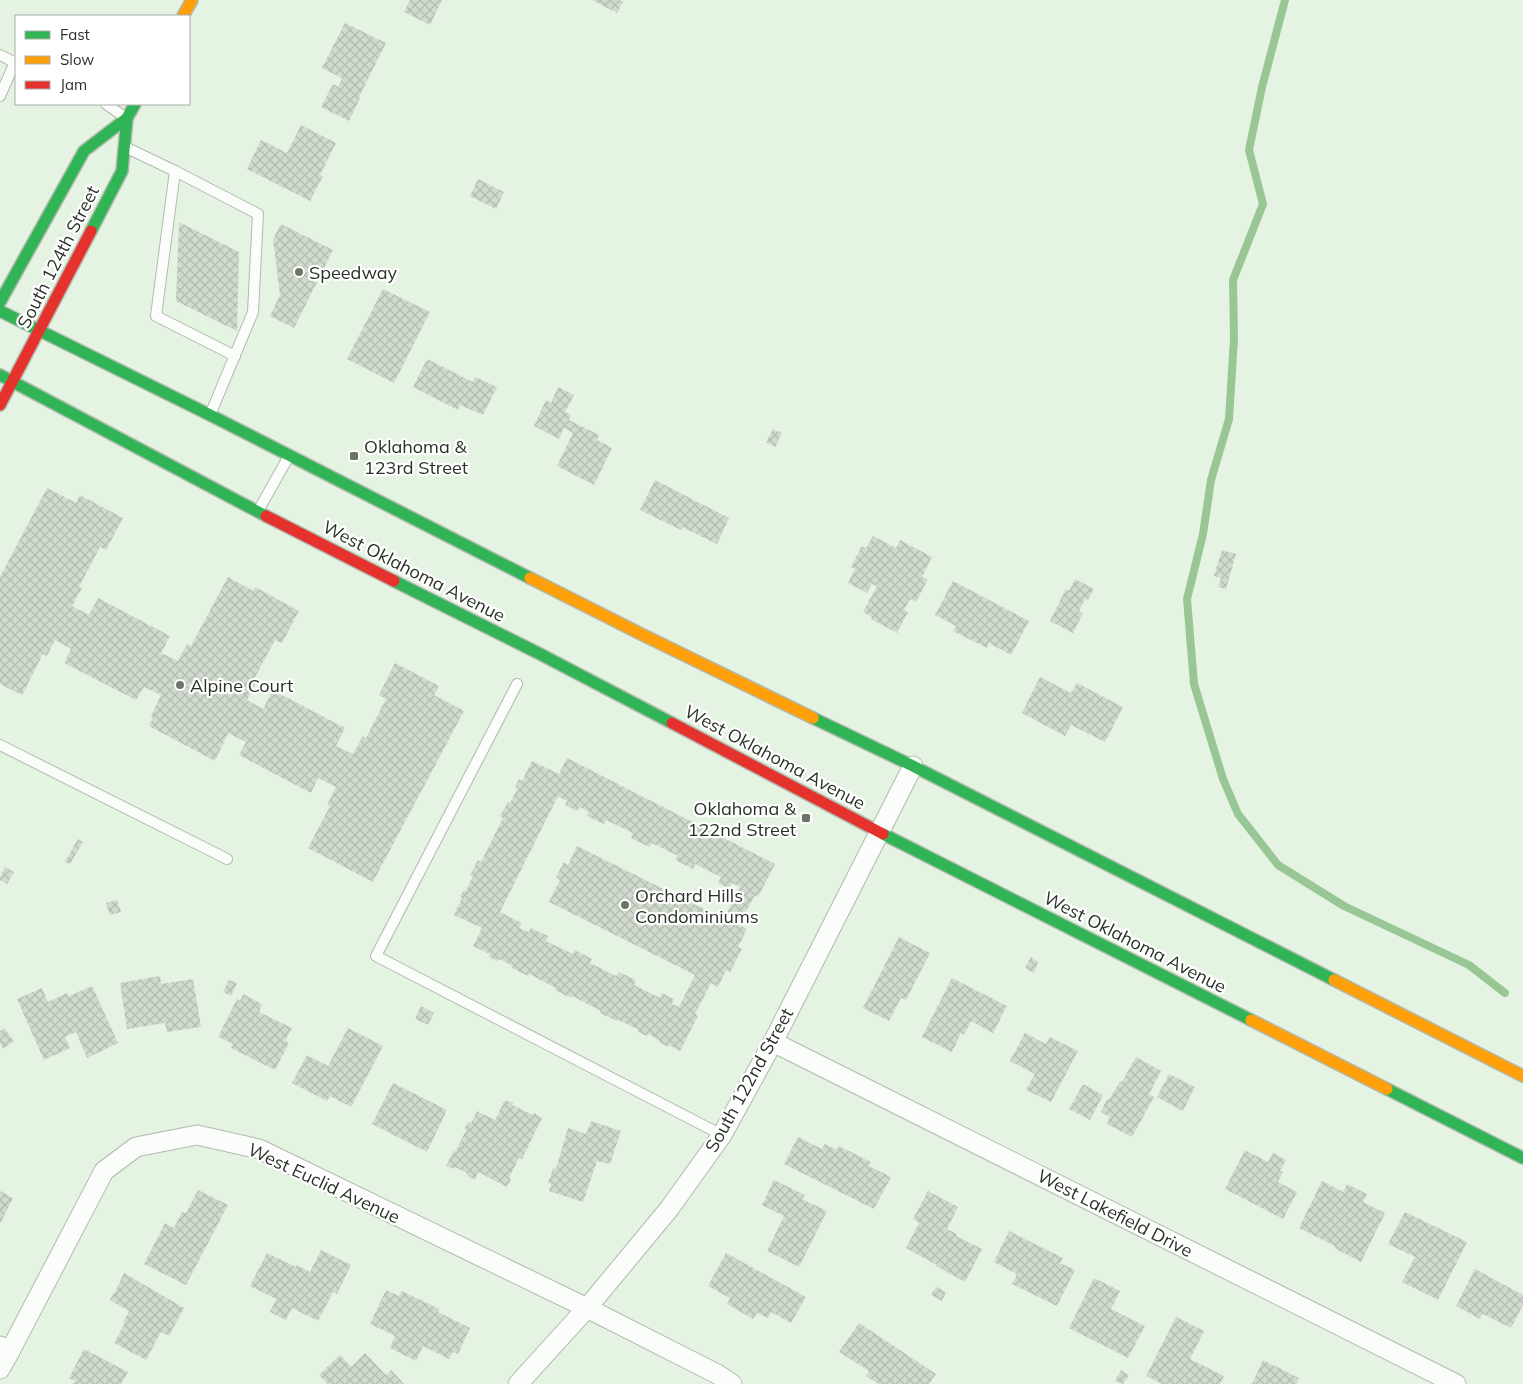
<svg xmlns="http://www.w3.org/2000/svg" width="1523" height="1384" viewBox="0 0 1523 1384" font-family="Mulish,sans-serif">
	<defs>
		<pattern id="building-cross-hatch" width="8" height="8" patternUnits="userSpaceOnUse" patternTransform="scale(1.25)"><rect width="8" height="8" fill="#d0dbce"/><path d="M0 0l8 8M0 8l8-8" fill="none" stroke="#b3bcb1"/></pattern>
	</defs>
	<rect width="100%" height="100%" fill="#e5f3e3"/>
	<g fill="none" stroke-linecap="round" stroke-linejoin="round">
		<polyline stroke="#99c695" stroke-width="8" points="1285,0 1262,87 1249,150 1263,204 1233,280 1234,339 1229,419 1211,480 1203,534 1187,599 1194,684 1223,779 1238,814 1278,865 1344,906 1469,965 1505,993"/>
	</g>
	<g fill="url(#building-cross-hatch)" fill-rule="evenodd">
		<polygon points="410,0 442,0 430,25 404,12"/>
		<polygon points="592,0 619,0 623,2 617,13"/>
		<polygon points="345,23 386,43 359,97 360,98 349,121 321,107 333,84 338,87 342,78 322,68"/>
		<polygon points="301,125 336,143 320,175 323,176 310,201 247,169 261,140 287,153"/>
		<polygon points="478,179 504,192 496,209 470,196"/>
		<polygon points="179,222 239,252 237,331 176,301"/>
		<polygon points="281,224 333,250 294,328 270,316 280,295 273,239"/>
		<polygon points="383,289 430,312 394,383 347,359"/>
		<polygon points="427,359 473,382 475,377 497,387 483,415 460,405 458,410 413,387"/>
		<polygon points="558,387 574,395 565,412 571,415 569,420 599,435 597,440 612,448 594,485 557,466 573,433 564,428 559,439 534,426 546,400 551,403"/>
		<polygon points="773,429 782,433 775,447 766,442"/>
		<polygon points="655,480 729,518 717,544 682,527 681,530 640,510"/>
		<polygon points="47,488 76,503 80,495 123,518 106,550 100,547 79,587 82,588 72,606 89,615 98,598 170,636 161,653 178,661 187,644 191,646 228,577 253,591 255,587 299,611 282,643 275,640 254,679 257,680 247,700 263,709 273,690 278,693 345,728 336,746 353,754 363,736 366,738 386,699 379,695 395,663 439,686 434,695 464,711 373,882 308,848 330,806 327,805 336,787 318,778 311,793 239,755 246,742 228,733 215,761 149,726 153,718 151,716 161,695 144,687 136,700 103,683 64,663 71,649 55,640 47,656 43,654 22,695 0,684 0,577"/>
		<polygon points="873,536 896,548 900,540 932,557 922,577 928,579 916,602 910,599 904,610 908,612 897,633 871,619 872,617 863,612 877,586 872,584 867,593 848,583 855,569 851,567 862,546 866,548"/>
		<polygon points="1222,550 1236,554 1226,589 1218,587 1221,578 1214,576"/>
		<polygon points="1075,579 1094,589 1088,600 1085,599 1079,611 1083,613 1073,633 1050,621 1066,589 1069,591"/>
		<polygon points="953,581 1029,621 1011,655 989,643 987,648 953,631 956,626 935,615"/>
		<polygon points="1040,677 1071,693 1077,683 1123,707 1105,742 1071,725 1065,736 1022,713"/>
		<path d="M567 758 775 864 758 897 755 895 739 925 747 929 738 947 742 949 730 972 726 970 718 987 711 983 695 1014 698 1016 680 1051 669 1045 668 1047 659 1042 660 1041 648 1034 647 1036 638 1032 639 1030 617 1019V1021L600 1013 601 1011 572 996 571 998 555 990 556 988 529 974 528 976 512 968 513 966 499 959 497 961 489 957 490 954 473 946 482 928 454 915 462 898 460 897 464 890 466 891 473 876 470 875 478 860 481 862 503 818 500 816 508 802 510 803 518 788 515 787 519 779 522 781 532 761 559 774ZM558 796 567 801 565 805 577 811 580 807 589 812 587 816 604 824 606 820 633 833 631 838 649 847 652 843 678 856 675 860 693 869 695 864 721 877 718 883 729 888 732 883 740 887 724 919 577 846 568 865 564 862 556 877 560 880 549 902 695 975 679 1007 672 1004 674 999 662 993 660 998 634 985 636 980 619 972 616 976 590 963 592 959 575 950 573 954 546 941 548 936 531 928 529 932 519 928 522 923 500 912Z"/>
		<polygon points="78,839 83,842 70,864 65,862"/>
		<polygon points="5,867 14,872 7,884 0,880 0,877"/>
		<polygon points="117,900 121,912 110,915 106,903"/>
		<polygon points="899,937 930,953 906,1000 901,998 889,1021 863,1008"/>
		<polygon points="1031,957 1038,962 1034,973 1025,968"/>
		<polygon points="160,976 161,984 193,979 201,1027 167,1032 165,1023 127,1029 120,983"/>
		<polygon points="952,978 1007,1006 993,1033 971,1021 964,1035 961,1033 952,1052 922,1037"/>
		<polygon points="229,980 237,983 231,996 223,992"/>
		<polygon points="92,986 118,1043 87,1058 76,1032 65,1037 70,1048 44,1060 17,999 42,988 48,1002 67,993 69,996"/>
		<polygon points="243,994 262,1004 259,1012 292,1028 285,1041 289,1043 275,1070 231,1048 233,1044 218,1037 237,999 240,1001"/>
		<polygon points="421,1006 434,1013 428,1025 415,1019"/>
		<polygon points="4,1028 14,1041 3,1049 0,1043 0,1031"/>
		<polygon points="348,1028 383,1046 351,1107 330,1096 327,1101 292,1083 307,1055 328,1066"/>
		<polygon points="1025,1033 1046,1044 1050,1037 1078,1051 1051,1102 1026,1090 1035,1074 1010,1061"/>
		<polygon points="1136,1057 1161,1071 1149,1094 1154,1097 1132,1137 1107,1124 1110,1117 1101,1112 1107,1099 1109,1100 1120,1081 1122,1082"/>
		<polygon points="1169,1074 1195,1087 1183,1111 1157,1097"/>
		<polygon points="393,1083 447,1110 427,1152 372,1124"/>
		<polygon points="1083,1084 1103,1095 1090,1120 1069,1109"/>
		<polygon points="505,1100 513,1103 512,1105 533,1115 534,1113 542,1118 522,1159 519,1158 509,1178 511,1179 507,1187 478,1172 475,1180 467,1176 468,1174 455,1167 454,1169 446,1166 454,1151 456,1151 466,1130 464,1129 468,1122 471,1123 477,1111 495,1120"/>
		<polygon points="591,1121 621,1131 610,1164 597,1161 583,1202 549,1191 551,1184 548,1183 553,1168 556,1169 568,1128 586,1134"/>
		<polygon points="798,1137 822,1149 825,1144 837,1150 839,1146 871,1162 869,1166 891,1177 874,1209 784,1164"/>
		<polygon points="1245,1150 1268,1162 1273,1153 1286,1160 1280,1171 1283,1172 1278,1182 1297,1192 1283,1219 1225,1189"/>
		<polygon points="774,1180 805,1195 802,1199 827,1211 799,1267 767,1251 784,1216 762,1205"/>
		<polygon points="1322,1181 1343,1192 1347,1184 1367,1194 1363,1202 1385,1213 1361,1262 1334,1248 1335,1246 1299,1228"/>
		<polygon points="198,1190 228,1205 186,1285 144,1264 165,1223 174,1228 182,1212 186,1213"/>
		<polygon points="0,1191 13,1198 0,1224"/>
		<polygon points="928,1191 958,1207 947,1229 957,1234 956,1236 982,1249 965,1282 936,1266 937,1265 906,1248 919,1223 913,1219"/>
		<polygon points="1405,1212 1467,1242 1438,1300 1402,1282 1415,1257 1388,1244"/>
		<polygon points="1009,1231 1063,1258 1060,1263 1075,1270 1057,1306 1012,1284 1017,1274 994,1262"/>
		<polygon points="321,1250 351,1265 337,1294 333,1292 318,1321 292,1308 286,1320 270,1312 276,1299 250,1286 267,1253 296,1267 297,1265 310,1272"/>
		<polygon points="726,1253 806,1297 791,1323 771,1312 768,1318 757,1313 753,1319 727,1304 730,1298 708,1286"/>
		<polygon points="1475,1269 1523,1295 1523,1305 1511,1328 1483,1314 1480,1319 1456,1306"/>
		<polygon points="124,1273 184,1308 169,1336 161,1332 146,1360 114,1343 125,1323 123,1322 129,1311 110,1300 113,1294 114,1294"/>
		<polygon points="1094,1278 1120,1291 1111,1309 1145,1326 1128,1358 1069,1328"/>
		<polygon points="936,1287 946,1292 942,1301 931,1295"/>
		<polygon points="386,1290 399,1296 402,1291 439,1309 438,1312 470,1328 458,1354 453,1352 449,1359 423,1346 416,1361 390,1348 395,1336 370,1324"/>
		<polygon points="1176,1317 1204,1331 1190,1359 1224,1376 1220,1384 1162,1384 1146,1376"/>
		<polygon points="859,1323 936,1374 929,1384 879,1384 866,1376 869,1371 839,1352"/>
		<polygon points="84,1349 128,1372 121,1384 73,1384 75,1381 69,1378"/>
		<polygon points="365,1353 386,1375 391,1370 404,1384 328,1384 319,1375 340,1355 351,1367"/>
		<polygon points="1263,1360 1299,1378 1296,1384 1252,1384"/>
		<polygon points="1121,1370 1129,1375 1123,1384 1115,1381"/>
	</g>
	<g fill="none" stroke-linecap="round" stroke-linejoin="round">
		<defs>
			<g id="lane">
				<polyline points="0,55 16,63"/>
				<polyline points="0,96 15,62"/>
				<polyline points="106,104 126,118"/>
				<polyline points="125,147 175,171 258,214 253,312 210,415"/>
				<polyline points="175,171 156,316 235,356"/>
				<polyline points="258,511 289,456"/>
				<polyline points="517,684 376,956 722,1135"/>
				<polyline points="0,745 227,859"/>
			</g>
			<g id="street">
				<polyline points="773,1042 1456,1384"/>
				<polyline points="0,1346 9,1353 104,1171 136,1147 197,1135 259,1149 587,1308 717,1374 732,1384"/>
				<polyline points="0,1369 9,1353"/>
				<polyline points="518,1384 587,1308 669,1209 722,1135 773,1042 913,766"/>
			</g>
			<g id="fast">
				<polyline points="91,231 122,171 127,118 135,104"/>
				<polyline points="0,302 84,151 127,118"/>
				<polyline points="0,311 210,415 530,578"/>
				<polyline points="0,375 266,516"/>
				<polyline points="394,581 540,654 672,723"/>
				<polyline points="813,718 913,766 1334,980"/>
				<polyline points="883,834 1251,1020"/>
				<polyline points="1387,1089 1523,1158"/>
			</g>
			<g id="slow">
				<polyline points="183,16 192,0"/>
				<polyline points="530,578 643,635 813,718"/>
				<polyline points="1334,980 1523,1076"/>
				<polyline points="1251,1020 1387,1089"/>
			</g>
			<g id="jam">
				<polyline points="0,405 91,231"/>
				<polyline points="266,516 394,581"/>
				<polyline points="672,723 883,834"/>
			</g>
		</defs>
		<use href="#lane" stroke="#b0baae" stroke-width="12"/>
		<use href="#street" stroke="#b0baae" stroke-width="21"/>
		<use href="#fast" stroke="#b0baae" stroke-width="14"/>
		<use href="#slow" stroke="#b0baae" stroke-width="14"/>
		<use href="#jam" stroke="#b0baae" stroke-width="14"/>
		<use href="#lane" stroke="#fbfdfb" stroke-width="10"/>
		<use href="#street" stroke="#fbfdfb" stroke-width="19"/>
		<use href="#fast" stroke="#30b455" stroke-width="11"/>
		<use href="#slow" stroke="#ff9f0a" stroke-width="11"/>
		<use href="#jam" stroke="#e5322d" stroke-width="11"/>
	</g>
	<g fill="#6b7669" stroke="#fff" stroke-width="2">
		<circle cx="299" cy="272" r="5"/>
		<rect x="349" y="451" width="10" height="10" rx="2.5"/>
		<circle cx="180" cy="685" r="5"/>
		<rect x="801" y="813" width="10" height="10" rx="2.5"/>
		<circle cx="625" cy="905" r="5"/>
	</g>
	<g text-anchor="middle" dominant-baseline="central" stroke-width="4.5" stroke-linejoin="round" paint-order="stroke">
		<g font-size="18" fill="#293227" stroke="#fff">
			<text transform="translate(58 257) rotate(-63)">South 124th Street</text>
			<text transform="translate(414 571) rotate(27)">West Oklahoma Avenue</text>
			<text transform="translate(775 757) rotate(28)">West Oklahoma Avenue</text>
			<text transform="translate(1135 942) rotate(27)">West Oklahoma Avenue</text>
			<text transform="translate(749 1080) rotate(-61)">South 122nd Street</text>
			<text transform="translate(324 1183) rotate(25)">West Euclid Avenue</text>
			<text transform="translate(1115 1213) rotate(27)">West Lakefield Drive</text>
		</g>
		<g font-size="18" fill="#293227" stroke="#fff" text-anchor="start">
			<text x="309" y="272">Speedway</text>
			<text x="364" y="446">Oklahoma &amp;<tspan x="364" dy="21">123rd Street</tspan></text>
			<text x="190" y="685">Alpine Court</text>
			<text x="796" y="808" text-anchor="end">Oklahoma &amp;<tspan x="796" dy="21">122nd Street</tspan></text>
			<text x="635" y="895">Orchard Hills<tspan x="635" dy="21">Condominiums</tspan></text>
		</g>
	</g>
	<rect x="15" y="15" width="175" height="90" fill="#ffffff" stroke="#a9ada9"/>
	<rect x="25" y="31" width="25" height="8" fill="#30b455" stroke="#a9ada9"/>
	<text x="60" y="40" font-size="15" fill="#293227">Fast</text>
	<rect x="25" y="56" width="25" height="8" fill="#ff9f0a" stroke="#a9ada9"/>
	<text x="60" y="65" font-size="15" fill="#293227">Slow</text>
	<rect x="25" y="81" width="25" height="8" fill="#e5322d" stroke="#a9ada9"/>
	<text x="60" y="90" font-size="15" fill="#293227">Jam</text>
</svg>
